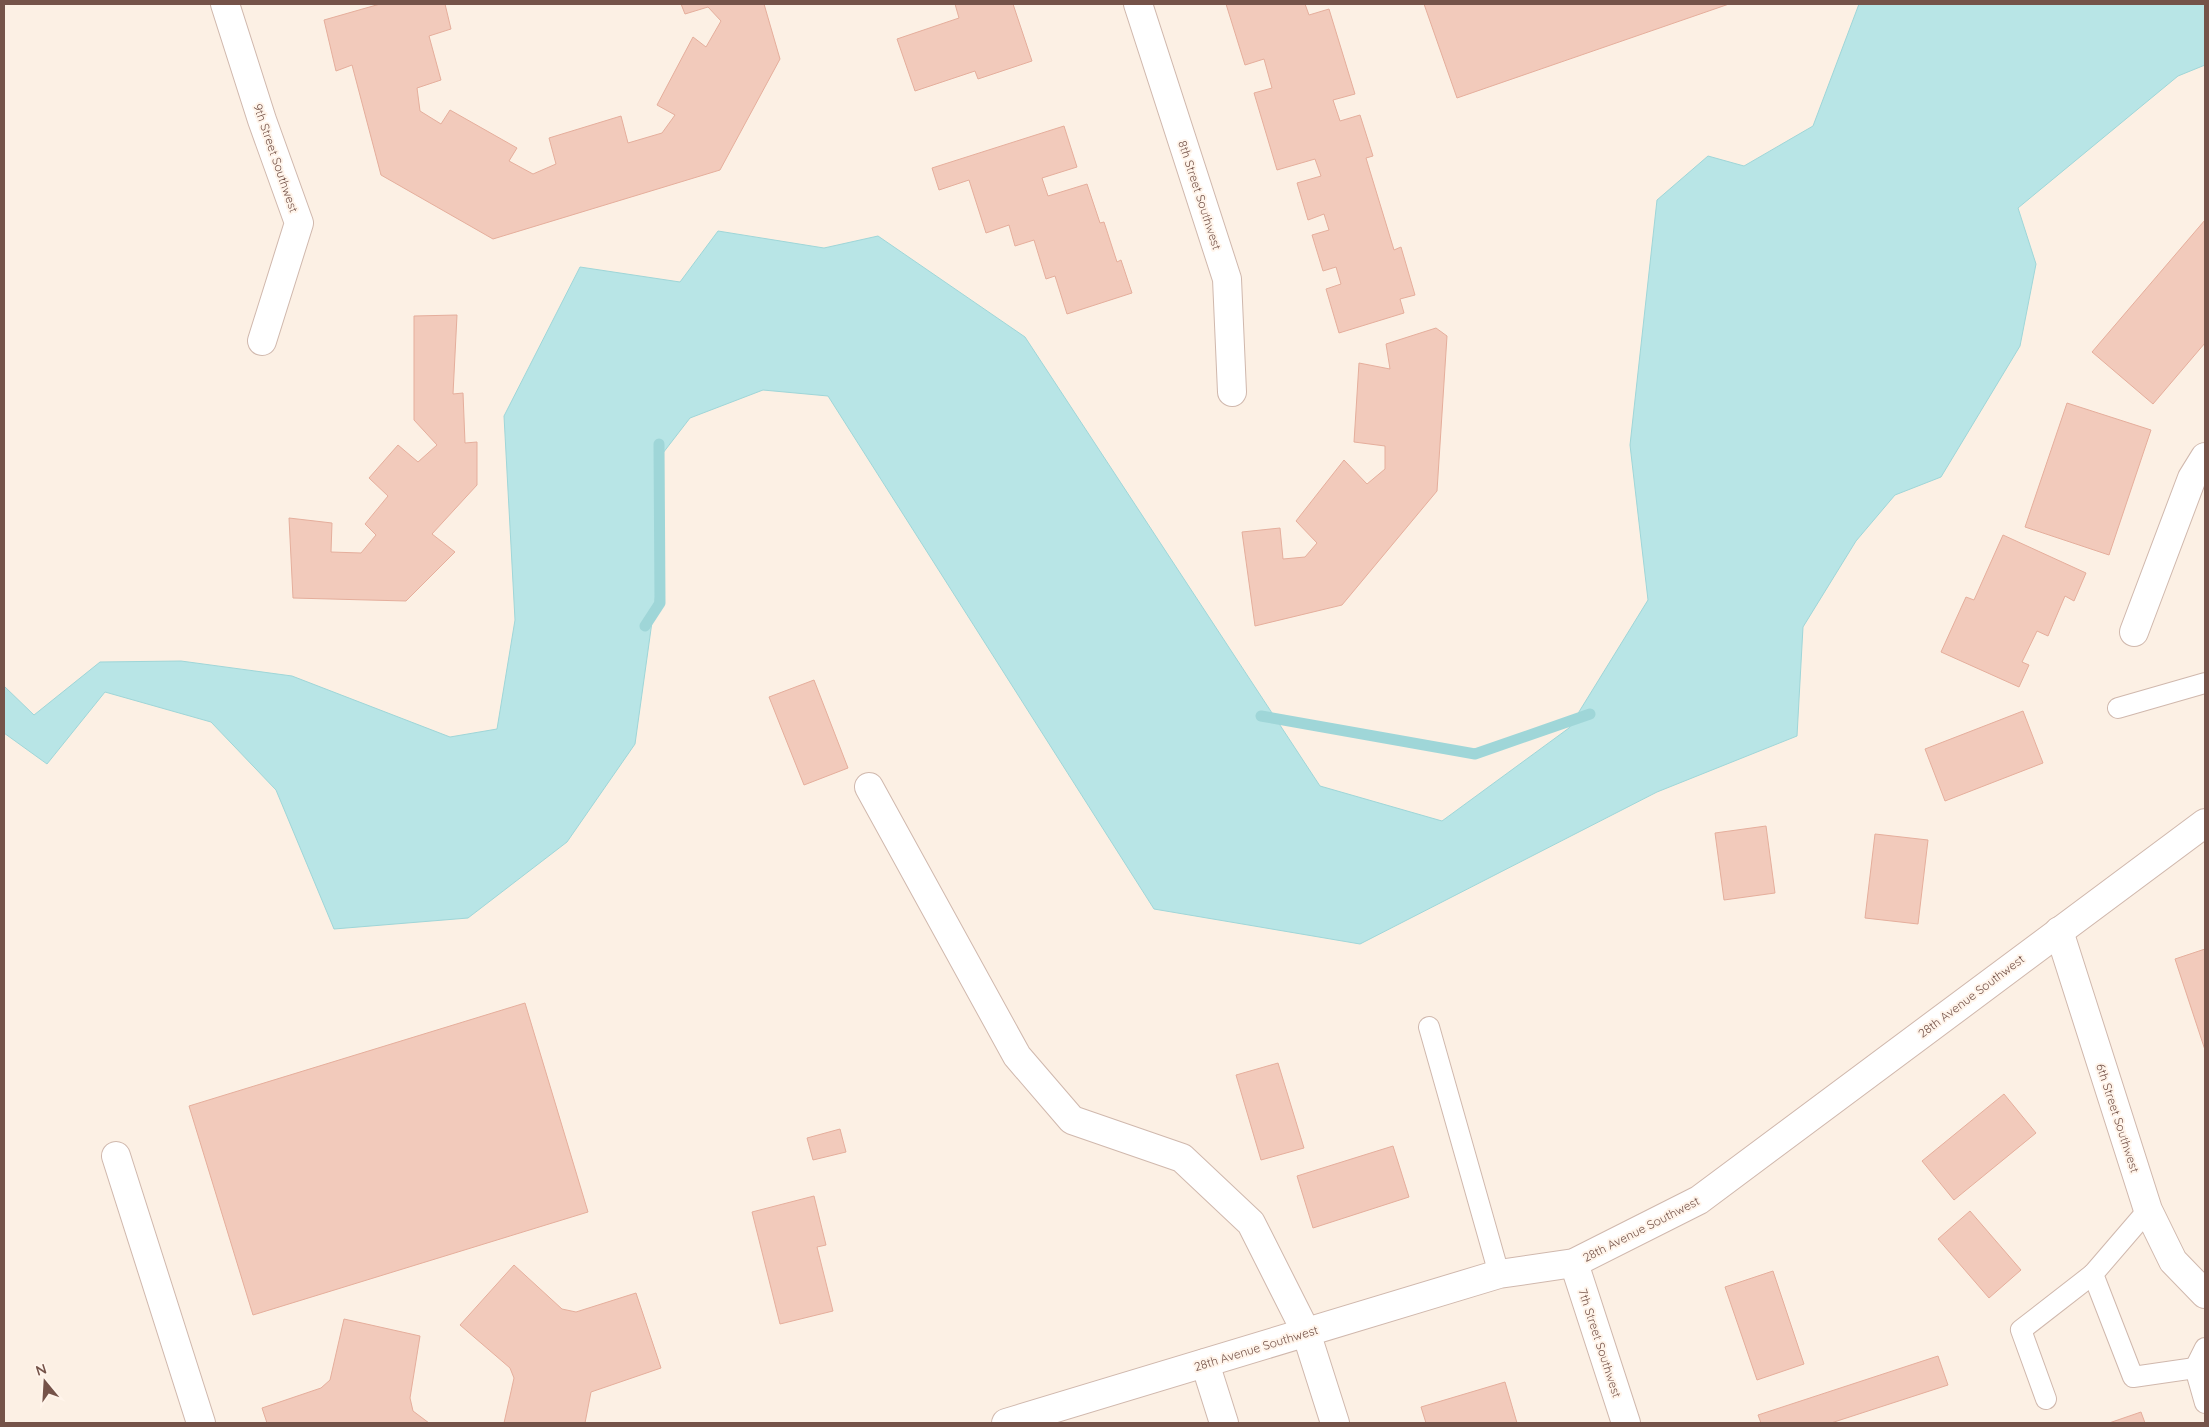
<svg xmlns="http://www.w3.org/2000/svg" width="2209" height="1427" viewBox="0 0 2209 1427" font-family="Quicksand,sans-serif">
	<rect width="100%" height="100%" fill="#fcf0e4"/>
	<polygon fill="#b8e5e6" stroke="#9fd6d8" points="1859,4 2205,4 2205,65 2178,76 2018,208 2036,264 2020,346 1941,477 1895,495 1856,541 1803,627 1797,736 1657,792 1360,944 1154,909 828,396 763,390 690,418 656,462 656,593 635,744 567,842 468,918 334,929 276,790 211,722 105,692 47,764 4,733 4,686 34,715 100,662 181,661 292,676 450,737 497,729 515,620 504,416 580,267 680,282 718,231 824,248 878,236 1025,337 1320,786 1442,821 1569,728 1648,600 1630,445 1657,200 1708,156 1744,166 1813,126"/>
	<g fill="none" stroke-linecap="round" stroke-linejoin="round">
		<g stroke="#9fd6d8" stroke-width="11">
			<polyline points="645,626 660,603 659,444"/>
			<polyline points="1261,716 1475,754 1590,714"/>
		</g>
	</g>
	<g fill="#f2cabb" stroke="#e5ae9c">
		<polygon points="380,4 445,4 451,29 429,36 441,80 417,88 420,111 441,124 450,110 517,148 509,161 533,174 556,164 549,138 621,116 628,143 662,133 675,115 657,105 693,37 706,47 721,21 708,7 685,14 681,4 764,4 780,59 720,170 493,239 381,175 352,65 336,71 324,20"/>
		<polygon points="955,4 1013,4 1032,61 978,79 975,71 915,91 897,39 959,18"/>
		<polygon points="1226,4 1305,4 1309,15 1329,9 1355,94 1333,100 1340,121 1360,115 1373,156 1366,158 1394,250 1401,247 1415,295 1400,299 1404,313 1339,333 1326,289 1341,284 1336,267 1323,271 1312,235 1329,230 1324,214 1308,220 1297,183 1321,176 1315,159 1277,170 1254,93 1272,88 1264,59 1245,65"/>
		<polygon points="1424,4 1729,4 1457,98"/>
		<polygon points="1064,126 1077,167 1042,178 1048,196 1087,184 1100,223 1104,222 1117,262 1121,260 1132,293 1067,314 1055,276 1046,279 1034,240 1015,246 1009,225 986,233 969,180 939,190 932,168"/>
		<polygon points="2205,220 2205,343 2153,404 2092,352"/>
		<polygon points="457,315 453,394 463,393 465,443 477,442 477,485 432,534 455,552 406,601 293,598 289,518 332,523 331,552 361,553 376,535 365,524 388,496 369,478 398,445 418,462 437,445 414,420 414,316"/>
		<polygon points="1436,328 1447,336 1437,491 1342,605 1255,626 1242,532 1280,528 1283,559 1305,557 1317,543 1296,521 1344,460 1367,484 1385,469 1385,446 1354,442 1359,363 1390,369 1386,344"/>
		<polygon points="2067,403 2151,430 2109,555 2025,527"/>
		<polygon points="2003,535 2086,573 2074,601 2065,596 2048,636 2037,631 2022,662 2029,665 2019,687 1941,652 1966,597 1974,600"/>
		<polygon points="814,680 848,768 804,785 769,697"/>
		<polygon points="2023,711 2043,763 1945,801 1925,749"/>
		<polygon points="1766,826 1775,893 1724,900 1715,833"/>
		<polygon points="1875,834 1928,840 1918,924 1865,918"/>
		<polygon points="2205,949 2205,1050 2175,959"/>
		<polygon points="525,1003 588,1212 253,1315 189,1106"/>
		<polygon points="1278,1063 1304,1148 1261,1160 1236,1075"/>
		<polygon points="2004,1094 2036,1133 1954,1200 1922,1161"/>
		<polygon points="840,1129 846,1152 813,1160 807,1138"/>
		<polygon points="1393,1146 1409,1197 1313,1228 1297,1176"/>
		<polygon points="814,1196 826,1245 817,1247 833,1311 780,1324 752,1212"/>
		<polygon points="1970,1211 2021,1270 1989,1298 1938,1239"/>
		<polygon points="514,1265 562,1309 576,1312 636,1293 661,1368 591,1392 585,1423 504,1423 514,1378 510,1368 460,1325"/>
		<polygon points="1773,1271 1804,1364 1757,1380 1725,1287"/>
		<polygon points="344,1319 420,1336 410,1398 413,1411 429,1423 267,1423 262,1408 321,1388 330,1380"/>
		<polygon points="1938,1356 1948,1385 1831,1423 1761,1423 1758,1415"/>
		<polygon points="1505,1382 1517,1423 1426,1423 1421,1407"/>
		<polygon points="2141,1412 2145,1423 2109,1423"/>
	</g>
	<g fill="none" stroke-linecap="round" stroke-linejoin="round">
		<defs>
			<g id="lane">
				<polyline points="2118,708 2205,683"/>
				<polyline points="1429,1027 1499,1274"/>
				<polyline points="2148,1210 2093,1274 2133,1377 2195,1368"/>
				<polyline points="2205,1348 2195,1368 2205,1403"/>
				<polyline points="2046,1399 2021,1330 2093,1274"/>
			</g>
			<g id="street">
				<polyline points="225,4 262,120 299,223 262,341"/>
				<polyline points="1138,4 1227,279 1232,392"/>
				<polyline points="2134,632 2192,478 2205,457"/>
				<polyline points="869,787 1017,1056 1072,1120 1182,1158 1251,1223 1306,1332 1335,1423"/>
				<polyline points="2059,931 2148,1210 2173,1261 2205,1294"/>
				<polyline points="116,1156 201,1423"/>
				<polyline points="1574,1263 1626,1423"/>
				<polyline points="1205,1363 1224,1423"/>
				<polyline points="1006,1423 1499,1274 1574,1263 1699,1200 2205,823"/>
			</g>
		</defs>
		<use href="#lane" stroke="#d0b8ad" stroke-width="22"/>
		<use href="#street" stroke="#d0b8ad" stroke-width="30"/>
		<use href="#lane" stroke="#fff" stroke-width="20"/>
		<use href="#street" stroke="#fff" stroke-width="28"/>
	</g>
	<g text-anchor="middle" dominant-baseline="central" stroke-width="4" stroke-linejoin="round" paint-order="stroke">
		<g font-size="12" fill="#755349" stroke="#fff4ea">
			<text transform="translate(276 158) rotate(71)">9th Street Southwest</text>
			<text transform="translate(1200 195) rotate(72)">8th Street Southwest</text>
			<text transform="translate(1971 996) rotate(-37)">28th Avenue Southwest</text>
			<text transform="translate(2118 1118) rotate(72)">6th Street Southwest</text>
			<text transform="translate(1641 1229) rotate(-27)">28th Avenue Southwest</text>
			<text transform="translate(1600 1343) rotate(72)">7th Street Southwest</text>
			<text transform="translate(1256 1348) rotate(-17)">28th Avenue Southwest</text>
		</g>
	</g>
	<rect width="2209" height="1427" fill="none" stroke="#755349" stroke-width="10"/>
	<g transform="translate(45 1382) rotate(342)" stroke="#fff4ea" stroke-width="4" paint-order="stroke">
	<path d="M0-4L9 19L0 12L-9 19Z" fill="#755349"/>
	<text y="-8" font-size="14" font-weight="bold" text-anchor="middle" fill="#755349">N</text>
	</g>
</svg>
